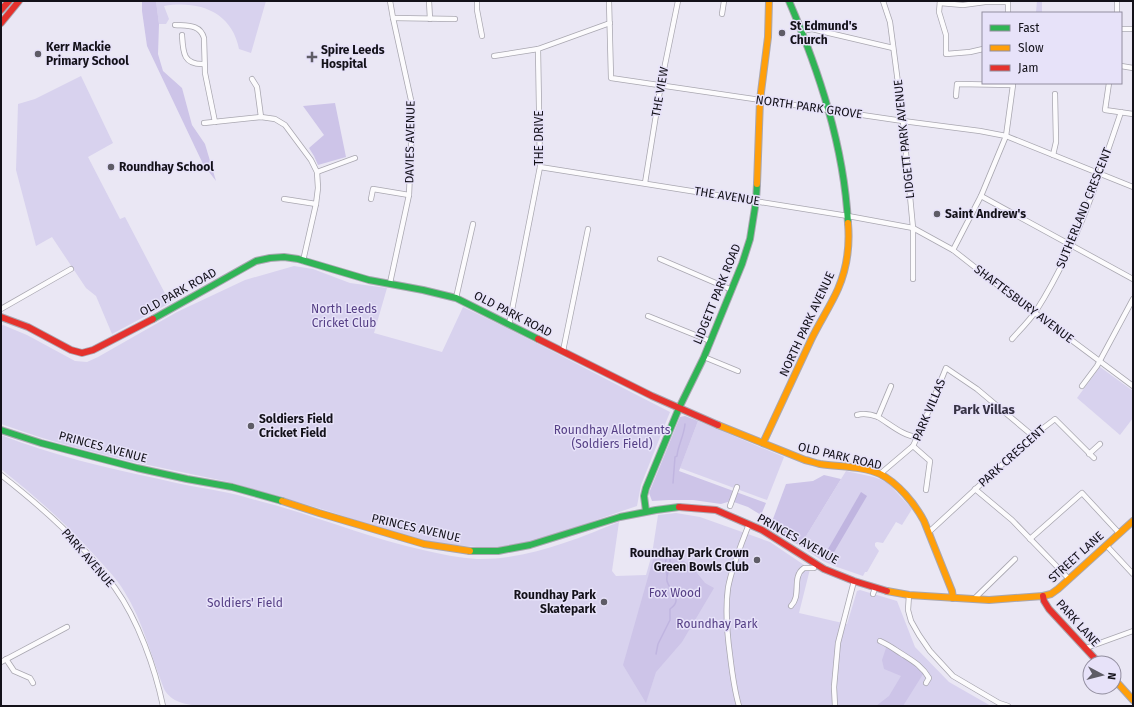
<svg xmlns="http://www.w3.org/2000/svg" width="1134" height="707" viewBox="0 0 1134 707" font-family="'Fira Sans',sans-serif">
	<rect width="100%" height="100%" fill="#eae7f4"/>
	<g fill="#d8d2ee">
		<path d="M156 1H266L251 53 239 49C232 12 199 0 164 6L169 19 166 24H159Z"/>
		<polygon points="1037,1 1042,1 1042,13 1009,13 1009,12 1036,12"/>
		<polygon points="81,76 113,143 88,157 120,219 125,217 170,303 112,334 96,296 86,288 52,237 36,246 16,170 18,104 35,99"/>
		<path d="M294 266 313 269 350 283 387 288 374 333 442 352 463 307C533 340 601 377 670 412L641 485 637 506 622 511 542 539 528 542 494 548 477 547 443 544 423 540 392 532 325 510 229 482 129 461 70 446 39 437 1 424V326L3 325 27 335 75 361 87 362 98 357 177 312 245 280Z"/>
		<polygon points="1100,367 1133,391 1133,418 1120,435 1077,398"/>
		<polygon points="698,421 784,457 767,500 680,468"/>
		<path d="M1 435C52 455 106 468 159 479 182 485 205 488 229 493 240 495 251 499 263 502 317 516 368 538 423 550 441 554 459 558 477 559 527 560 574 540 619 522L612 571 616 576 646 575 652 554 658 515 676 513 700 517 770 542 810 569 799 613 847 624 857 591 860 590 897 601 915 647 949 682 991 706H200C185 704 172 703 164 689 151 656 143 621 124 591 117 579 106 568 97 558 68 525 35 496 1 469Z"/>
		<polygon points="846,471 874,477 887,482 912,509 902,525 896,522 883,543 877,542 875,543 875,546 879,551 867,572 865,572 863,576 837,567 823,561 800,546"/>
	</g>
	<g fill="#cdc4e8">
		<polygon points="142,1 156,1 159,24 158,54 163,71 182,88 192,125 205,144 216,181 203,164 147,46 142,11"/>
		<polygon points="335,103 346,157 318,165 314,156 309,148 324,135 303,106"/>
		<polygon points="685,416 698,421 679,471 766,503 761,515 748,507 731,501 721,504 693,500 669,500 652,501 649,493 680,417"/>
		<polygon points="824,475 841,479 800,546 770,527 786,484 813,481"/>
		<polygon points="668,549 693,568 705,583 714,588 682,642 656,672 646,703 623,665 654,556 659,550"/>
		<polygon points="886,648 907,655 925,671 903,706 876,706 889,696 901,676 884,669 882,660"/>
	</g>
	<polygon fill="#c0b5e0" points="861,492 867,496 830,559 824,556"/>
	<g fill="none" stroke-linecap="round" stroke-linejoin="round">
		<g stroke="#c0b5e0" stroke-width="1.5">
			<path d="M673 483 675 457 677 456C678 445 684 436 685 424"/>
			<polyline points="666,559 665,567 667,575"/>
			<path d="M656 654 658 644 670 620V609C684 599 670 592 667 581 666 577 668 573 669 569 670 566 670 562 670 559"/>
		</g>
		<defs>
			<g id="street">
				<polyline points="390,1 393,18 411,100 412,126 409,195 390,283"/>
				<polyline points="429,1 430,19"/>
				<polyline points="477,1 477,10 482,36"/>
				<polyline points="609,1 611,78 903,121 980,131 1006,136 1133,187"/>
				<polyline points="883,1 890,22 903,121 913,228 913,279"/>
				<polyline points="940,1 939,12 946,35 946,54 970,52 983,49"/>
				<polyline points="940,3 963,5 985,2 1008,2 1008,13"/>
				<polyline points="1117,13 1117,1"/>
				<polyline points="722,14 724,1"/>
				<polyline points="393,18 455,19"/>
				<path d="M175 25C187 26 200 24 204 38L205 73 215 122"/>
				<polyline points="1121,29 1133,29"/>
				<polyline points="802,31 812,29 893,48"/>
				<path d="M182 35C183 52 183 65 204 64"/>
				<polyline points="494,56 538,49"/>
				<polyline points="1121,66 1133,68"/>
				<polyline points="252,79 257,87 261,117"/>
				<polyline points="1109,83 1105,110 1133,114"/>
				<polyline points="204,123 261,117 275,119 285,125 311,160 317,172 318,188 316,204 303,261"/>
				<polyline points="1053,155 1056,142 1055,94"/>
				<polyline points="540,167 848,216 913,228 953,250 995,283 1133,386"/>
				<polyline points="317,172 355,158"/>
				<polyline points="645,183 661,84 678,1"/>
				<polyline points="981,196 1133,279"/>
				<polyline points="284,199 316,204"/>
				<polyline points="371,199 373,189 409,195"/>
				<polyline points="953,250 981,196 1006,136 1013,85 957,84 956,96"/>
				<polyline points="660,259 732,290"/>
				<polyline points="456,298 473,224"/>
				<polyline points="1,309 71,269"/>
				<polyline points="648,316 710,341"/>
				<polyline points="509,325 540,167 538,49 610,23"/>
				<path d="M1012 339C1020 330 1029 321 1036 311 1075 250 1098 180 1121 112"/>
				<polyline points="563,351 588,229"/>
				<polyline points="704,357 738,371"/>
				<path d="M891 386 878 417C890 424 903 436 917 437"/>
				<polyline points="1082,386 1097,366 1133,299"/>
				<path d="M857 415C864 413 870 414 878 417"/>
				<polyline points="913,446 930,461 926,490"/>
				<polyline points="1089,454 1100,444"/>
				<polyline points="880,474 913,446 922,427 946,368 977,389 1033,436"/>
				<path d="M1 475C43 508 84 544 115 588 138 620 155 668 163 706"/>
				<polyline points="975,489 1012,520 1069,579"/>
				<polyline points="730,506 737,487"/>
				<polyline points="929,532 1033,436 1055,419 1094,458"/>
				<polyline points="1030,539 1082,493 1119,533"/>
				<polyline points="1106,545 1133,574"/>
				<polyline points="873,594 875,588"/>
				<polyline points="909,595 908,610 911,621 919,635 930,651 953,676 999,703 1008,706"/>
				<polyline points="974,599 1015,559"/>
				<path d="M791 606C802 595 791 577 804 568H814"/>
				<path d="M880 641C889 645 894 649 902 654 913 661 922 666 929 678L926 683"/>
				<polyline points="1086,648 1133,631"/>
				<polyline points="6,659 14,671 30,678 33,683"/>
				<polyline points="1,662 67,627"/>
				<path d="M739 706C734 689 732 672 730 655 727 633 725 610 728 588 732 566 741 545 749 524"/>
				<polyline points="835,706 834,687 838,643 854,581"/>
			</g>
			<g id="fast">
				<path d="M789 1C819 71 844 146 848 223"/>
				<polyline points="153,319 256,261 270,258 284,257 298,259 369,280 423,290 456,298 538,339"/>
				<polyline points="1,430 41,443 137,468 187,479 232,487 282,501"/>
				<polyline points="646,511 644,496 646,488 679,408 704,357 742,264 750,239 756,201 757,184"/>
				<polyline points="470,551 498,551 530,545 620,517 656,510 679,507"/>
			</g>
			<g id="slow">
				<polyline points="757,184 760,100 768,37 769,1"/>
				<path d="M718 425 805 460C810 461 815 463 820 464 839 467 863 466 880 474 898 483 915 504 924 521L952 591 953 598"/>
				<path d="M763 443C779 409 795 375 811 340 819 323 830 307 838 289 847 268 850 246 848 223"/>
				<polyline points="282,501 319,513 424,544 470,551"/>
				<polyline points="887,591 909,595 989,600 1043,596 1051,594 1058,589 1133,521"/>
				<polyline points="1114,679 1133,700"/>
			</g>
			<g id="jam">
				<polyline points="1,10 9,1"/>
				<polyline points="1,23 19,1"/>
				<polyline points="1,317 28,327 71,350 82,353 93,350 153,319"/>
				<polyline points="538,339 652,396 718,425"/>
				<polyline points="679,507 716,510 762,530 824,569 854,581 887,591"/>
				<polyline points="1043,596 1044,601 1049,609 1099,663"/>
			</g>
		</defs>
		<use href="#street" stroke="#a9a7b0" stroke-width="6"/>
		<use href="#fast" stroke="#a9a7b0" stroke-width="8"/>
		<use href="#slow" stroke="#a9a7b0" stroke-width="8"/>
		<use href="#jam" stroke="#a9a7b0" stroke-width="8"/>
		<use href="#street" stroke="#fcfbfd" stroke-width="4.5"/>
		<use href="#fast" stroke="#30b455" stroke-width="6"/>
		<use href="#slow" stroke="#ff9f0a" stroke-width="6"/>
		<use href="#jam" stroke="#e5322d" stroke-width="6"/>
	</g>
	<g fill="#5e5c66" stroke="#e7e2f9" stroke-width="1.5">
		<circle cx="782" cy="33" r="4"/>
		<circle cx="38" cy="54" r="4"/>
		<path d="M310 51h4v4h4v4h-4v4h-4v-4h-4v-4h4z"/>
		<circle cx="111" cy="167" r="4"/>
		<circle cx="937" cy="214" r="4"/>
		<circle cx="251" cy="426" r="4"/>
		<circle cx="757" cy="560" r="4"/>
		<circle cx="604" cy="602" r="4"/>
	</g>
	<g text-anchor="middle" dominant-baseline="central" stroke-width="3" stroke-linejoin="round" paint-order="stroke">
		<g font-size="12" font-weight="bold" fill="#131119" stroke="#e7e2f9" text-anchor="start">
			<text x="790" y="26">St Edmund's<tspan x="790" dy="14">Church</tspan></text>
			<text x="46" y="47">Kerr Mackie<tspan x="46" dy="14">Primary School</tspan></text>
			<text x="321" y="50">Spire Leeds<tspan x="321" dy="14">Hospital</tspan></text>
			<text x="119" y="167">Roundhay School</text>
			<text x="945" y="214">Saint Andrew's</text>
			<text x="259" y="419">Soldiers Field<tspan x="259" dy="14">Cricket Field</tspan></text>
			<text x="749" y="553" text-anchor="end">Roundhay Park Crown<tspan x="749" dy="14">Green Bowls Club</tspan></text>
			<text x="596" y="595" text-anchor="end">Roundhay Park<tspan x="596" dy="14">Skatepark</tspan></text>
		</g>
		<g font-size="12" fill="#131119" stroke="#e7e2f9">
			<text transform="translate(660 92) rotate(-80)">THE VIEW</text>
			<text transform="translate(809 107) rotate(8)">NORTH PARK GROVE</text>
			<text transform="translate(539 138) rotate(-90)">THE DRIVE</text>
			<text transform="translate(904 139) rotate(-96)">LIDGETT PARK AVENUE</text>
			<text transform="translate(410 142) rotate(-89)">DAVIES AVENUE</text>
			<text transform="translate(727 196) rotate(9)">THE AVENUE</text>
			<text transform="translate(1084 208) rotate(-68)">SUTHERLAND CRESCENT</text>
			<text transform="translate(178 292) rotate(-29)">OLD PARK ROAD</text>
			<text transform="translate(717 294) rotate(-68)">LIDGETT PARK ROAD</text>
			<text transform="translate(1024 304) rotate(37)">SHAFTESBURY AVENUE</text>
			<text transform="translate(513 314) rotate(27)">OLD PARK ROAD</text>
			<text transform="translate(807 324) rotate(-65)">NORTH PARK AVENUE</text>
			<text transform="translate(929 410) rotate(-67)">PARK VILLAS</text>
			<text transform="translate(103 447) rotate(15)">PRINCES AVENUE</text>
			<text transform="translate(840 456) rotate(13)">OLD PARK ROAD</text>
			<text transform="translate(1012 456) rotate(-42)">PARK CRESCENT</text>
			<text transform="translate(416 528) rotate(13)">PRINCES AVENUE</text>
			<text transform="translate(798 539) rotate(29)">PRINCES AVENUE</text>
			<text transform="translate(1076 557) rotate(-42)">STREET LANE</text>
			<text transform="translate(88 558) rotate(49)">PARK AVENUE</text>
			<text transform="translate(1078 623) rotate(48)">PARK LANE</text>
		</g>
		<g font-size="12" fill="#564086" stroke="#e7e2f9">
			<text x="344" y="309">North Leeds<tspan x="344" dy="14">Cricket Club</tspan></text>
			<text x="612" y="430">Roundhay Allotments<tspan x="612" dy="14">(Soldiers Field)</tspan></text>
			<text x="675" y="593">Fox Wood</text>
			<text x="245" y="603">Soldiers' Field</text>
			<text x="717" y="624">Roundhay Park</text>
		</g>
		<g font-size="13" font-weight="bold" fill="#363243" stroke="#e7e2f9">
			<text x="984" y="409">Park Villas</text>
		</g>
	</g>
	<rect width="1134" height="707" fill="none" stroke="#131119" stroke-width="4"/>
	<rect x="982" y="12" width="140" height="72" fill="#e7e2f9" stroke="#928e9f"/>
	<rect x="990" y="25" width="20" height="6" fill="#30b455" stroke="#928e9f"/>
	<text x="1018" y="32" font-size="12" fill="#131119">Fast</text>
	<rect x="990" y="45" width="20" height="6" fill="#ff9f0a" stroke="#928e9f"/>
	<text x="1018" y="52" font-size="12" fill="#131119">Slow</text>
	<rect x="990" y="65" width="20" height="6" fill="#e5322d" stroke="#928e9f"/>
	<text x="1018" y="72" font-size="12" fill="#131119">Jam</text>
	<g transform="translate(1102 675) rotate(97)"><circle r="19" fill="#e7e2f9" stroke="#928e9f"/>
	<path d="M0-3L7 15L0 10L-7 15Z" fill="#5e5c66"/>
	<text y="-6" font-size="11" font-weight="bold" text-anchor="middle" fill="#131119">N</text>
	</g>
</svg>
